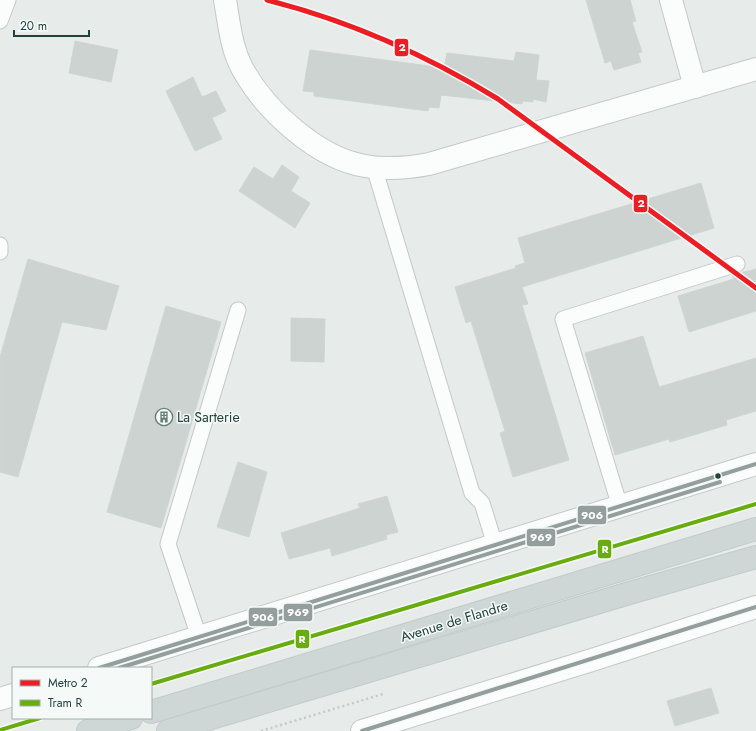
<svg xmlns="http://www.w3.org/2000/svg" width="756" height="731" viewBox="0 0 756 731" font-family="Jost,sans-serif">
	<rect width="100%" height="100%" fill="#e7ecea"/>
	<g fill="#cdd3d1" stroke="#cfd5d3">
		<polygon points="586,0 630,0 636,21 632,22 642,52 638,53 641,62 614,70 611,61 605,63"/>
		<polygon points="75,41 118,50 111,82 69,73"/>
		<polygon points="310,50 444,68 447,53 514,61 516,52 539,55 536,80 549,81 546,102 533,99 533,102 523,101 522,104 441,95 439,108 429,107 428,111 314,96 314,92 303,91"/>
		<polygon points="193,77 202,97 216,91 226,111 212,118 222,139 195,151 166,91"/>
		<polygon points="282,165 299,177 291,191 310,203 295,228 239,191 254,167 273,179"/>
		<polygon points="701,183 714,228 522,287 528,304 522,305 569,460 513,477 500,433 505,431 471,321 466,323 455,287 516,268 515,266 525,263 518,238"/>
		<polygon points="28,259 119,286 106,330 62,322 18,477 0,472 0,357"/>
		<polygon points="756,269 756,311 689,332 678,296 734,279 732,275"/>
		<polygon points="166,306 221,322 161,528 107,512"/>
		<polygon points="291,318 325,319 324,362 291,361"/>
		<polygon points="643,336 659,387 756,358 756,411 726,420 727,425 670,442 669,439 615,455 585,353"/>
		<polygon points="238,462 267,472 249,537 217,527"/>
		<polygon points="387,496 398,532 386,535 387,539 332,556 330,548 289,559 281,533 360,508 358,504"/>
		<polygon points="711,688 719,713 675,726 667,701"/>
	</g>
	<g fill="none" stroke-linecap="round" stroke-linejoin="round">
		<defs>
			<g id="service">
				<polyline points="0,21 8,0"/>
				<polyline points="374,167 472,493 482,503 495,545"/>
				<polyline points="0,245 0,252"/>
				<polyline points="620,507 563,319 737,264"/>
				<polyline points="199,637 168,544 238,310"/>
			</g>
			<g id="minor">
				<path d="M225 0C229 23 231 47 242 68 265 110 317 158 365 166 387 170 408 168 429 164L756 69"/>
				<polyline points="671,0 695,87"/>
			</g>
			<g id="tertiary">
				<polyline points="99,668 756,464"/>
				<polyline points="0,699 13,695"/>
				<polyline points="362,731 592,660 756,607"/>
			</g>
			<g id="primary">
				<polyline points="151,712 756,529"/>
				<polyline points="88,731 131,718"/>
				<polyline points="168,731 633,592 756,557"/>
			</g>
		</defs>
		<use href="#service" stroke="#c4c9c7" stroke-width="17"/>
		<use href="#minor" stroke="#c4c9c7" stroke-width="24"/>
		<use href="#tertiary" stroke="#c4c9c7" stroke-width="24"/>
		<use href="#primary" stroke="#c1cbca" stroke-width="24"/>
		<polyline stroke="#c2cbca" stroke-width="2.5" stroke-dasharray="2 3" stroke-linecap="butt" points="261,731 383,694"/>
		<use href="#service" stroke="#fbfcfc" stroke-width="15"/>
		<use href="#minor" stroke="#fbfcfc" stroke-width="22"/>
		<use href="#tertiary" stroke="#fbfcfc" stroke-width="22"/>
		<use href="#primary" stroke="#ced7d6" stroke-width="22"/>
		<defs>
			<g id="bus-1">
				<polyline points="99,668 756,464"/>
				<polyline points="362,731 756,607"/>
			</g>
			<polyline id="bus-2" points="119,668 720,482"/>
		</defs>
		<use href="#bus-1" stroke="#f5faf8" stroke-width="7"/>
		<use href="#bus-2" stroke="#f5faf8" stroke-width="7"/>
		<use href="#bus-1" stroke="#949e9d" stroke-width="4"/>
		<use href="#bus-2" stroke="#949e9d" stroke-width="4"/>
		<defs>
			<g id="tram-1">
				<polyline points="151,684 756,504"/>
				<polyline points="0,730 40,718"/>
			</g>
		</defs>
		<use href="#tram-1" stroke="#f5faf8" stroke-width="7"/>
		<use href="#tram-1" stroke="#69ac0f" stroke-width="4"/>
		<defs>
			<path id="metro-1" d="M267 0C350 21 425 54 498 99L756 288"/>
		</defs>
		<use href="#metro-1" stroke="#f5faf8" stroke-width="8"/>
		<use href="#metro-1" stroke="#ed1d24" stroke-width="5"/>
	</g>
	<defs>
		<symbol id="building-ring" viewBox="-11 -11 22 22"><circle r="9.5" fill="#f5faf8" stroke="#667e7a" stroke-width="1.5"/><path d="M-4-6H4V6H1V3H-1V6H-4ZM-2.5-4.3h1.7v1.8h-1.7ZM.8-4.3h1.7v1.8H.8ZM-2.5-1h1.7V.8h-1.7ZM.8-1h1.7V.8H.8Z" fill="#667e7a"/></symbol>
	</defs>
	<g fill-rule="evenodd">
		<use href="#building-ring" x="154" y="407" width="20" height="20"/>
	</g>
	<circle fill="#21423d" stroke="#f5faf8" stroke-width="1.5" cx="718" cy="476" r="3.5"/>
	<g text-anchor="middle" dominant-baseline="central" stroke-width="3" stroke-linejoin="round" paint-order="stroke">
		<g font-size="14" fill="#21423d" stroke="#f5faf8" text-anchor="start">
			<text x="177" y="417">La Sarterie</text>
		</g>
		<g font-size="14" fill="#21423d" stroke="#f5faf8">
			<text transform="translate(454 621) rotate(-17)">Avenue de Flandre</text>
		</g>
	</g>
	<g stroke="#f5faf8" stroke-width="1.5">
		<rect x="394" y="38" width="15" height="19" rx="4" fill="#ed1d24"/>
		<rect x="633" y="194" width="15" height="19" rx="4" fill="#ed1d24"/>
		<rect x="577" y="505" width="30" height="20" rx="4" fill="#949e9d"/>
		<rect x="526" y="528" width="30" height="19" rx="4" fill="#949e9d"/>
		<rect x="597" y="539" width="15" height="20" rx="4" fill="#69ac0f"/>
		<rect x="283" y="603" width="30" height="19" rx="4" fill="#949e9d"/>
		<rect x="248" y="607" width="30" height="20" rx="4" fill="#949e9d"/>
		<rect x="295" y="629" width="15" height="20" rx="4" fill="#69ac0f"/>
	</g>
	<g font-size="11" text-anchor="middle" font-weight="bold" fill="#fff">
		<text x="402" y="51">2</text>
		<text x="641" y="207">2</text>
		<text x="592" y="519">906</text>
		<text x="541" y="541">969</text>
		<text x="605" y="553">R</text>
		<text x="298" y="616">969</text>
		<text x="263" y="621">906</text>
		<text x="302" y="643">R</text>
	</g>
	<rect x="12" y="667" width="140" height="52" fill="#f5faf8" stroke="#a0b0ad"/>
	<rect x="20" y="680" width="20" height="6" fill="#ed1d24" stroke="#a0b0ad"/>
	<text x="48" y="687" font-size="12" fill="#21423d">Metro 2</text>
	<rect x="20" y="700" width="20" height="6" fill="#69ac0f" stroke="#a0b0ad"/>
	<text x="48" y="707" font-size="12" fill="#21423d">Tram R</text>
	<path d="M14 30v6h75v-6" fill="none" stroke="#21423d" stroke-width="2"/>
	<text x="20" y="30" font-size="12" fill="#21423d" stroke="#f5faf8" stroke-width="3" paint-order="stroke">20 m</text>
</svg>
